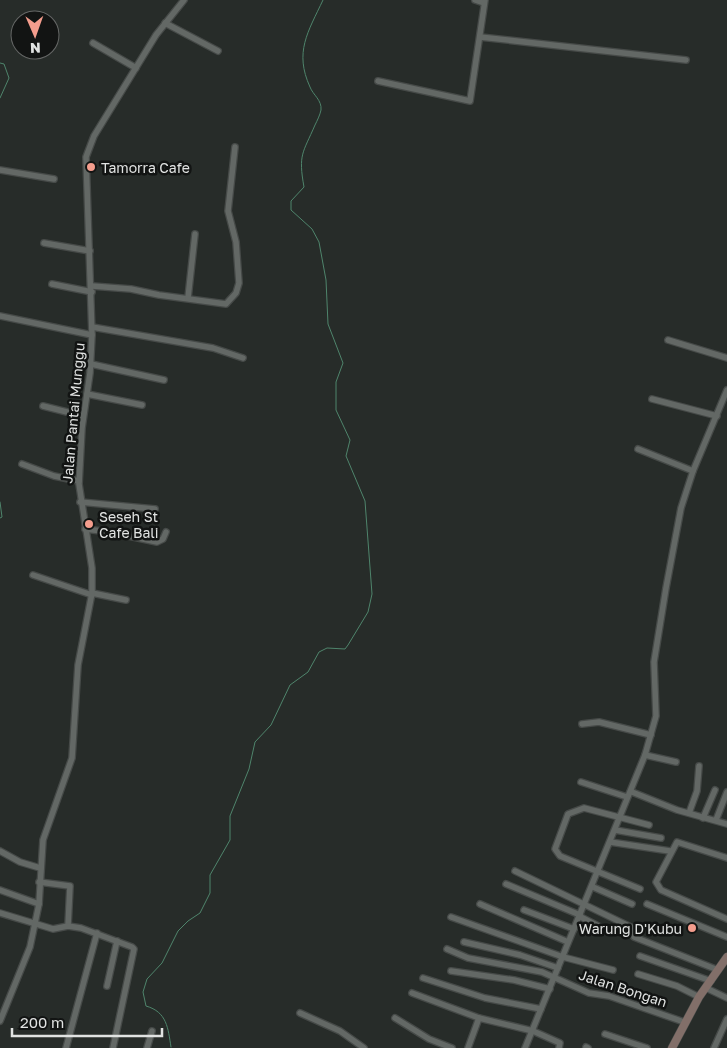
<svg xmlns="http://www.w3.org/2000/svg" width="727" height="1048" viewBox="0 0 727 1048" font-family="'Golos Text',sans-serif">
	<rect width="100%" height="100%" fill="#272c29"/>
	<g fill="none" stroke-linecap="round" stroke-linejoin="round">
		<g stroke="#4f856c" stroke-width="1">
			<polyline points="0,63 4,64 9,78 0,98"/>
			<polyline points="0,502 2,517 0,518"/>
			<path d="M171 1047C168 1028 167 1012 146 1006L143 992 147 979 162 963 178 931 188 921 200 913 210 893V875L230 840V816L249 769 255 742 271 725 290 685 308 672 319 652 327 648 345 649 348 645 368 612 372 594 365 501 346 456 350 440 336 410V382L343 363 328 324 326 280 319 242 312 229 291 210V201L304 187C298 154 303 153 315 125 317 121 320 115 321 110 322 100 313 95 310 87 294 52 308 32 323 0"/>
		</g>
		<defs>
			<g id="street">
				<polyline points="475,0 484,3"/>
				<polyline points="165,23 218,51"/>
				<polyline points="480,37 686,60"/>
				<polyline points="93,43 136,68"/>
				<polyline points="378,81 470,101 485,0"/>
				<polyline points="0,170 54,179"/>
				<polyline points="44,243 90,251"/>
				<polyline points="52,284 92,292"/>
				<polyline points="92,286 131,289 159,295 226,304 236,293 239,283 236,242 228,211 235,147"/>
				<polyline points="188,298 195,234"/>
				<polyline points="0,316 92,335"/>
				<polyline points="92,327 213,348 243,358"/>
				<polyline points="668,340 727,358"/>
				<polyline points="91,364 164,380"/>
				<polyline points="87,394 142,405"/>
				<polyline points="652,399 717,416"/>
				<polyline points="43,406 83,416"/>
				<polyline points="638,449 693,471"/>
				<polyline points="22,464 54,476 79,481"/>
				<polyline points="80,502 155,509"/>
				<polyline points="85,529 110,532 157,542 163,539 166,532"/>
				<polyline points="33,575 92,595"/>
				<polyline points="92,593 126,600"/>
				<polyline points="582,724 599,722 651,735"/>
				<polyline points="645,755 676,762"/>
				<polyline points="581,782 627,797"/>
				<polyline points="632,792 677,810 727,824"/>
				<polyline points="689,813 697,791 699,766"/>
				<polyline points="703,818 715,790"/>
				<polyline points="716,820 727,792"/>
				<polyline points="615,830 661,838"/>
				<polyline points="610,842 670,851"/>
				<polyline points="0,851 20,862 40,868"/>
				<polyline points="727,858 677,842 656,882 661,890 727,919"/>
				<polyline points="515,871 633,928 635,930 634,937 718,970"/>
				<polyline points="39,882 70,886 68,926"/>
				<polyline points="506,884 580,915"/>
				<polyline points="593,887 632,904"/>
				<polyline points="640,889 560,856 555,849 568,814 584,808 649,825"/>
				<polyline points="0,890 39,904"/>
				<polyline points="480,904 568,942"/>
				<polyline points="647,904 727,937"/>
				<polyline points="524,910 574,929"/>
				<polyline points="0,913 53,929 68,926 81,928 132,947 134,949 113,1048"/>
				<polyline points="579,916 606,930"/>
				<polyline points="451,917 563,957 613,970"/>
				<polyline points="464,942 520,955 558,968"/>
				<polyline points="447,949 468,958 542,972 589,993 609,996 684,1022"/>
				<polyline points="640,956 711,981"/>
				<polyline points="451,971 514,980 550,989"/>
				<polyline points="638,974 677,986 699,997"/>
				<polyline points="423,978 485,998 541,1009"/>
				<polyline points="107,986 117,941"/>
				<polyline points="706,988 727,998"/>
				<polyline points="412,993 479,1018 533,1031 560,1043 559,1048"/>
				<polyline points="300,1013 340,1031 364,1048"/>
				<polyline points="395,1018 429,1039 452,1048"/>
				<polyline points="0,1021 30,947 39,904 43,840 72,758 78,665 92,593 92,568 79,484 82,428 90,373 92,335 86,157 94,136 156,35 184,0"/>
				<polyline points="605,1034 647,1048"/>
				<polyline points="586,1047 588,1048"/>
				<polyline points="66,1048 97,933"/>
				<polyline points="147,1048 152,1031"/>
				<polyline points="468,1048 479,1018"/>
				<polyline points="525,1048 645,755 656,716 654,662 666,588 681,508 693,471 727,390"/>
				<polyline points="714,1048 727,1019"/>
			</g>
			<polyline id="secondary" points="672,1048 699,997 727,957"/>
		</defs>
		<use href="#street" stroke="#464a48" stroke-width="8"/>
		<use href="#secondary" stroke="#464a48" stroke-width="9"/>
		<use href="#street" stroke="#636865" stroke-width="5.5"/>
		<use href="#secondary" stroke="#826f69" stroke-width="8"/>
	</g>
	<g fill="#f49d8d" stroke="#121413" stroke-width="2">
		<circle cx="91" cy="167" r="5"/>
		<circle cx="89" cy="524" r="5"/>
		<circle cx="692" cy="928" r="5"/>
	</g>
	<g text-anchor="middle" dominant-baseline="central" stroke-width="5" stroke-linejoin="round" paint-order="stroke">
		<g font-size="14" fill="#e1e3e2" stroke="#121413" text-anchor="start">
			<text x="101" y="167">Tamorra Cafe</text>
			<text x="99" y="516">Seseh St<tspan x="99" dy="16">Cafe Bali</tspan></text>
			<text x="682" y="928" text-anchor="end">Warung D'Kubu</text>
		</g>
		<g font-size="14" fill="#e1e3e2" stroke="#121413">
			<text transform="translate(73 413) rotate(-85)">Jalan Pantai Munggu</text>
			<text transform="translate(623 988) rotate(18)">Jalan Bongan</text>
		</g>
	</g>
	<g transform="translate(35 35) rotate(178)"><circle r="24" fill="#121413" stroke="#656766"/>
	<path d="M0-4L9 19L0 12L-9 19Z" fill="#f49d8d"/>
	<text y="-8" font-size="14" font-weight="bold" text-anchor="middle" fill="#e1e3e2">N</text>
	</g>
	<path d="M12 1028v8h150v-8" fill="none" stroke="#e1e3e2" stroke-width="2.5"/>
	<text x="20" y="1028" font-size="15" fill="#e1e3e2" stroke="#121413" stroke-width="4" paint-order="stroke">200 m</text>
</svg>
